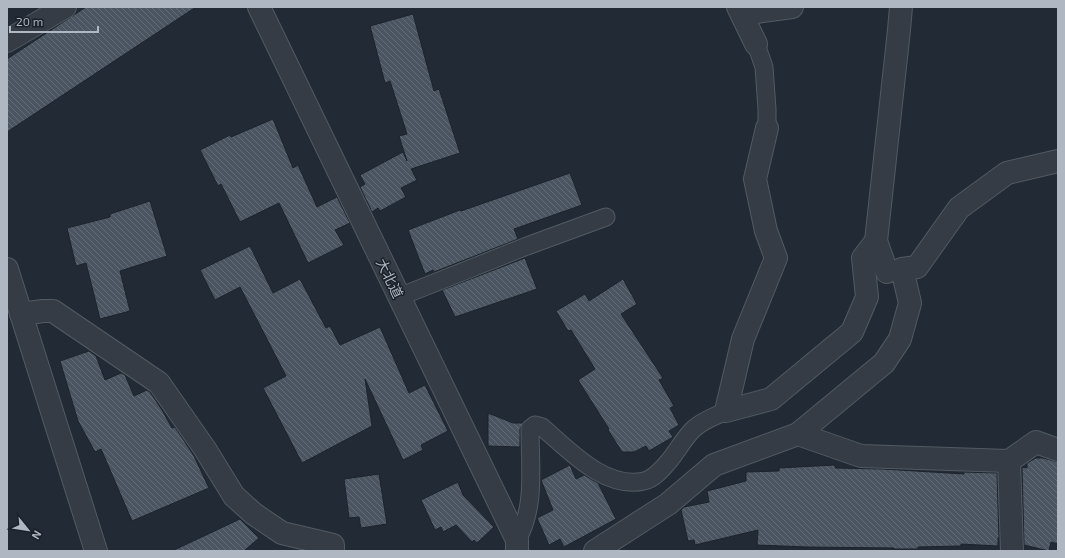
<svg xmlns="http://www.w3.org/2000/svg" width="1065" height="558" viewBox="0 0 1065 558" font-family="'Exo 2','Noto Sans JP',sans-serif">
	<defs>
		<pattern id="building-back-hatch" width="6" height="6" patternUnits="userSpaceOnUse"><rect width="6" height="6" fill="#4a5561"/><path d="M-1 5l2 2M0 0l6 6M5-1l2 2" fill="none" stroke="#626b76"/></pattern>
	</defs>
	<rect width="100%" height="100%" fill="#222a35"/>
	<g fill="url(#building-back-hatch)" stroke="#1c232c">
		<polygon points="86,7 196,7 7,132 7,59"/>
		<polygon points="413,14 434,91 439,89 460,153 411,169 417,180 401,188 406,197 380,211 378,208 372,212 360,187 365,184 360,175 403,152 407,161 399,136 407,134 390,81 385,83 370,26"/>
		<polygon points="273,119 293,168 298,165 317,207 337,197 350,223 335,230 344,245 308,263 279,203 240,222 221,184 218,186 200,150 230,135 231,137"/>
		<polygon points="570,173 582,205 514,229 518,239 434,272 433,270 425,274 408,230 460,210 461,211"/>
		<polygon points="150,201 167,256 120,271 130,311 100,319 86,263 76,266 67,228 110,217 110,214"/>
		<polygon points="250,246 273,293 300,279 326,328 330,326 340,345 380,327 409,393 425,385 448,431 421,445 423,450 403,460 365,379 372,426 302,463 263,388 286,376 240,287 215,300 200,270"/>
		<polygon points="525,258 537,289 455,317 442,290"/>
		<polygon points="623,279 637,304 621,314 663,378 659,380 674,406 670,408 679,425 669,431 673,437 649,451 646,446 634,452 622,452 608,430 609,429 578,380 595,369 571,330 568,331 556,311 585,294 589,301"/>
		<polygon points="89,351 96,356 105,380 121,373 125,375 134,396 147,390 150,392 162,410 172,428 175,427 194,456 209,488 132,521 101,449 95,452 78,421 60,361"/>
		<polygon points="488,413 513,423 523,423 520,429 520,447 488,446"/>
		<polygon points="1036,458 1043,458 1058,462 1058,544 1051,542 1049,551 1024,545 1022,467 1027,468 1027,463"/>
		<polygon points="570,465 576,479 584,475 598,483 616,519 564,547 560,539 549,545 537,518 553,510 541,480"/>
		<polygon points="835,465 835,468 883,469 964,474 964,472 997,473 999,538 998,538 998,546 961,544 961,546 918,547 918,549 894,549 894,548 807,547 757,545 758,530 695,545 694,540 688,541 681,510 684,507 709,502 707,491 746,481 746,472 779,471 779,468"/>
		<polygon points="379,474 387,524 361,528 359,517 349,518 344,479"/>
		<polygon points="458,482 463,495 494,527 477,543 474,540 472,542 456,525 443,532 441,527 435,530 421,500"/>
		<polygon points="240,519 259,538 244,551 172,551"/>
	</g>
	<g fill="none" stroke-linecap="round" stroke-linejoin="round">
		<defs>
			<g id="service">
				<polyline points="756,44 764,67 767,109 767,128"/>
				<polyline points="399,297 527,246 606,217"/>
				<path d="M517 540C536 507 530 466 530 429L535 425 542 427C569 450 605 490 644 481 654 479 663 468 669 461 677 452 687 433 696 427 704 420 716 416 726 411"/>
			</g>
			<polyline id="pedestrian" points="21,314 43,311 53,311 159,383 205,449 234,496 254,514 282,533 333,545 333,551"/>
			<g id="minor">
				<polyline points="259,7 517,540 517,551"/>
				<polyline points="738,7 756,44"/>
				<polyline points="742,14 792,7"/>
				<polyline points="7,41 65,7"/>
				<polyline points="767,128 755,179 766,231 776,258 743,339 726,411 771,399 852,332 867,297 863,258 876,241"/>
				<polyline points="7,269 96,551"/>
				<polyline points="887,272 876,241 899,30 901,7"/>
				<polyline points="798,434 884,363 900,339 910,303 902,269 917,267 959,208 1007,173 1058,161"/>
				<polyline points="595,551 668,504 714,465 798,434 861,456 1009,461"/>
				<polyline points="1012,551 1009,461 1036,442 1058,450"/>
			</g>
		</defs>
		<use href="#service" stroke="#525a63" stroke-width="19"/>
		<use href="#pedestrian" stroke="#525a63" stroke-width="24"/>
		<use href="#minor" stroke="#525a63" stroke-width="24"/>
		<use href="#service" stroke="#353c46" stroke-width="17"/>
		<use href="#pedestrian" stroke="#353c46" stroke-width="22"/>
		<use href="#minor" stroke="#353c46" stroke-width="22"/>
	</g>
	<g text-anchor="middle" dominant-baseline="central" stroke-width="3" stroke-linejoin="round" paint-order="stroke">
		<g font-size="14" fill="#afb7c2" stroke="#1b212a">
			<text transform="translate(390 278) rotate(64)">大北道</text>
		</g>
	</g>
	<rect width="1065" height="558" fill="none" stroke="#afb7c2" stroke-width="16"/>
	<g transform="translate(28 530) rotate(120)" stroke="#1b212a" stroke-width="3" paint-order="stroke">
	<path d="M0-3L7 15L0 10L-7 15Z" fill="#afb7c2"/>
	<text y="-6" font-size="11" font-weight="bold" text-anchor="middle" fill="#afb7c2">N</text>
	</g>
	<path d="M10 26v6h88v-6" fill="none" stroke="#afb7c2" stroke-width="2"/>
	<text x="16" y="26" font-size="12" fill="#afb7c2" stroke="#1b212a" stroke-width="3" paint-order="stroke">20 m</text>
</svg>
